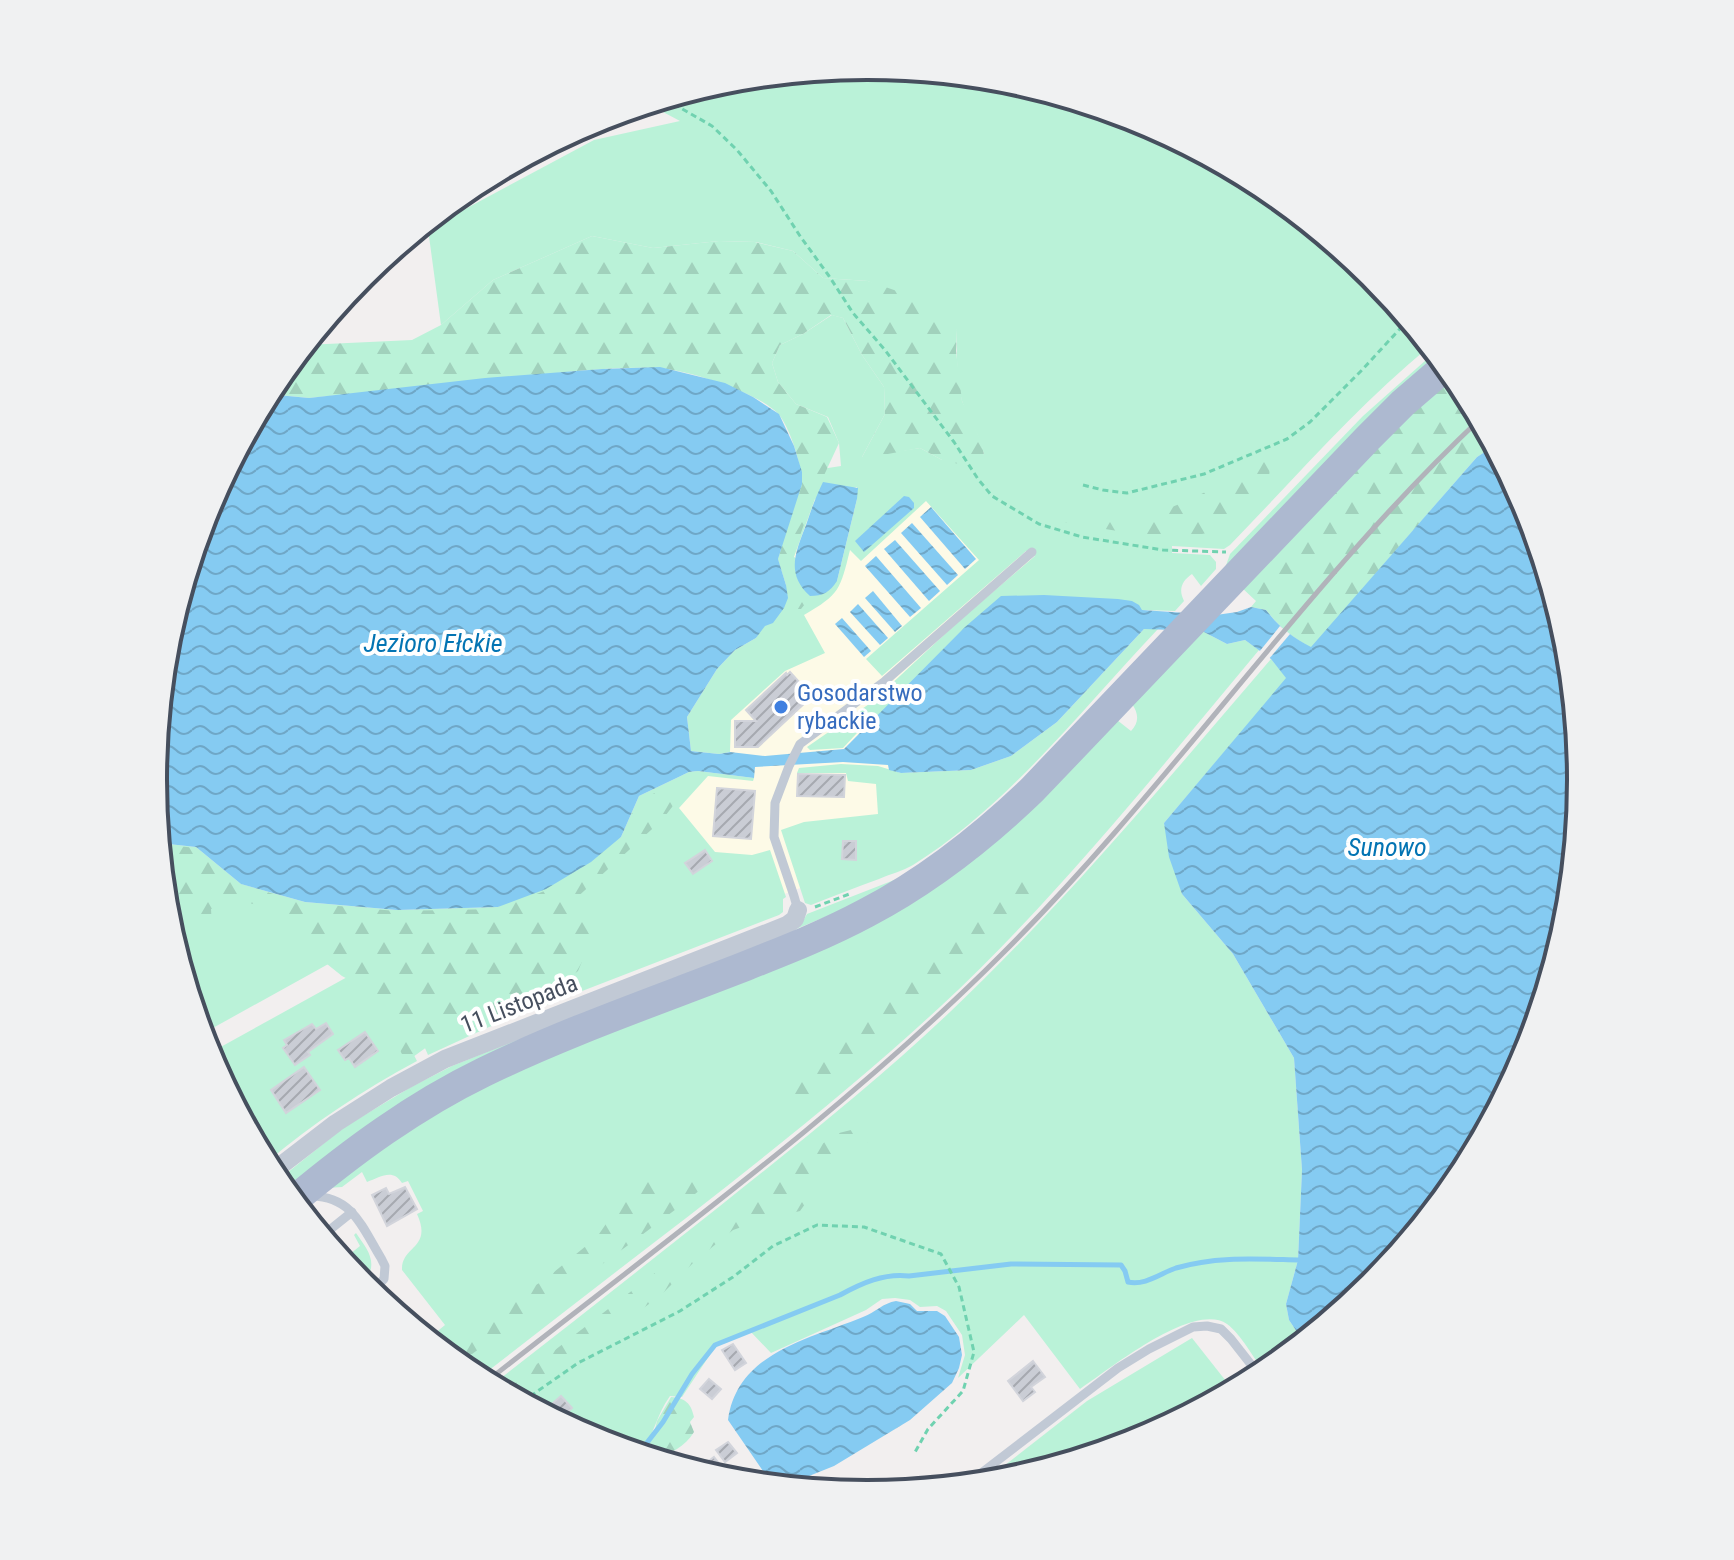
<svg xmlns="http://www.w3.org/2000/svg" width="1734" height="1560" viewBox="0 0 1734 1560" font-family="'Roboto Condensed',sans-serif">
	<defs>
		<pattern id="forest-firs" width="22" height="20" patternUnits="userSpaceOnUse" patternTransform="scale(2)"><rect width="22" height="20" fill="#baf2d8"/><path d="M5 1l3.5 6h-7zM16 11l3.5 6h-7z" fill="#a1d1bc"/></pattern>
		<pattern id="water-waves" width="16" height="10" patternUnits="userSpaceOnUse" patternTransform="scale(2)"><rect width="16" height="10" fill="#85cbf2"/><path d="M0 5q4-4 8 0t8 0" fill="none" stroke="#6fa7c7"/></pattern>
		<pattern id="building-hatch" width="6" height="6" patternUnits="userSpaceOnUse" patternTransform="scale(2)"><rect width="6" height="6" fill="#cacdd5"/><path d="M-1 1l2-2M0 6l6-6M5 7l2-2" fill="none" stroke="#a6a9b0"/></pattern>
	</defs>
	<rect width="100%" height="100%" fill="#f2efef"/>
	<polygon fill="#fdfae7" points="917,459 998,545 1038,561 908,847 589,968 788,557 820,476"/>
	<g fill="#baf2d8" fill-rule="evenodd">
		<path d="M867 66 1007 80 1141 121 1264 187 1372 275 1430 346C1357 406 1295 478 1230 545L1224 549 1172 546V553L1210 555 1216 562V569L1201 586 1192 574C1182 581 1178 589 1184 601L1175 611 1142 610 872 721 870 719 843 748 810 750 807 747 872 702 960 620 1035 556 1026 551 882 676 866 659 979 560 926 501 861 561 850 550C840 590 840 594 804 615L825 653 785 671 731 720 730 752 719 754 691 751 687 717 717 669 735 650 756 638 786 585 778 559 802 472 841 466 839 443 828 417 796 404 778 382 772 363 780 345 803 334 832 315 843 318 862 355 884 387 885 414 862 457 920 448 942 460 984 455C981 435 968 420 962 401 957 381 956 350 957 330L868 281 823 278 793 251 756 242 719 241 653 248 592 236 493 280 441 325 428 229 594 140 680 121 648 104 728 80ZM857 487V499L837 581 794 557 815 499Z"/>
		<polygon points="1435,352 1440,358 1223,574 1230,554 1363,416"/>
		<path d="M1144 629H1158C1081 710 1008 806 913 865 903 871 890 874 879 879 856 887 834 896 811 905L805 903 781 830 804 822 878 814 876 784 848 781 846 773H797L799 768 841 764 878 766 901 773 971 770 1011 756 1057 722Z"/>
		<path d="M1202 631 1227 644 1245 640 1259 650C1157 772 1058 897 941 1006 861 1080 776 1148 690 1215 619 1269 549 1324 479 1378L470 1373 428 1339 445 1325 402 1270C401 1245 433 1249 417 1214L423 1211 408 1181 402 1183C393 1168 380 1177 367 1182L362 1172 342 1187 327 1188 371 1153 506 1073 809 954 1117 720 1131 731C1139 723 1139 714 1132 704Z"/>
		<path d="M1271 659 1287 678 1164 823 1182 894 1233 954 1294 1058 1302 1170 1298 1260 1286 1304 1289 1320 1303 1341 1265 1373C1254 1359 1241 1334 1227 1324 1193 1301 1110 1369 1080 1389L1024 1315 958 1378 965 1355 962 1335 946 1311 937 1306 920 1307 910 1300 895 1298 882 1299 866 1310 771 1353 750 1331 715 1347 682 1397 670 1396C656 1415 654 1436 640 1454L593 1439 492 1385C568 1326 644 1266 720 1206 799 1143 877 1081 950 1012 1066 902 1167 780 1271 659Z"/>
		<polygon points="698,771 754,778 753,781 708,776 679,808 715,852 752,855 770,850 786,897 783,899 783,912 779,915 489,1027 428,1055 394,977 341,957 202,1034 167,919 159,843 196,847 241,884 305,902 397,910 498,907 621,837 639,796 689,772"/>
		<polygon points="907,875 880,894 526,1042 286,1192 277,1181 343,1128 411,1087 452,1066 800,926 807,914"/>
		<path d="M349 976 374 978 417 1061C363 1090 313 1123 266 1163L208 1054Z"/>
		<path d="M356 1233C366 1248 377 1259 368 1277L350 1254 360 1246 354 1235Z"/>
		<polygon points="1192,1338 1233,1390 1140,1440 1006,1480 982,1483 1087,1401"/>
	</g>
	<g fill="url(#forest-firs)">
		<path d="M592 236 653 248 719 241 755 242 793 251 823 278 868 281 946 308 957 330 956 351 962 401 982 443 984 455 980 463 963 465 942 460 920 448 861 459 885 414 884 387 862 355 843 318 831 315 803 334 780 345 772 363 778 382 796 404 827 417 839 443 813 499 792 558 795 583 805 604 801 609H796L793 605 778 559 802 485C802 466 791 431 780 416 764 394 683 368 656 368 601 366 546 375 491 380 431 386 370 392 309 398L268 394 274 383 305 345 412 340 441 325 493 280Z"/>
		<path d="M1454 375 1461 384 1494 446 1477 457 1311 648C1291 636 1280 628 1266 610L1251 607 1256 601 1241 587 1375 447Z"/>
		<path d="M1271 452 1269 478 1256 499 1239 518 1207 533 1172 540 1063 522C1084 521 1119 523 1138 518 1186 506 1230 480 1271 452Z"/>
		<path d="M677 785 686 789 662 820 573 901 586 924 591 940 578 971 536 1004 431 1044 406 1062 376 1003 366 989 342 976 327 964 310 958 296 936 291 922C258 905 249 895 211 909L212 927 200 926 164 891 159 844 196 848 240 884 304 903 396 911 498 909 547 890 592 863 622 837 639 799Z"/>
		<path d="M1033 873 1042 881 1043 889C970 964 890 1034 809 1101L801 1104C789 1096 790 1088 791 1075L808 1061 842 1039 857 1020 884 994 921 970 932 956 947 941 972 927 992 908 1000 892 1020 877Z"/>
		<polygon points="855,1129 870,1130 871,1139 818,1186 800,1211 756,1222 733,1230 694,1262 660,1296 631,1317 583,1342 567,1362 516,1398 502,1391 835,1134"/>
		<path d="M692 1169 703 1172 706 1179 705 1186C647 1233 586 1276 526 1319 504 1335 478 1346 460 1365L445 1353 499 1305 543 1281 597 1237 621 1202 633 1179 644 1172C651 1173 658 1178 665 1179 672 1180 682 1170 692 1169Z"/>
		<path d="M671 1397C685 1398 691 1403 694 1417L690 1422 694 1432C683 1450 662 1460 642 1454L653 1438 657 1421Z"/>
	</g>
	<g fill="url(#water-waves)">
		<path d="M660 367 725 383 753 397 779 414 794 446 802 472V484L778 559 786 585 788 598 784 608 773 623 765 626 756 638 735 650 717 669 687 717 691 751 719 754 730 752 765 756 844 749 965 627 1001 596 1044 595 1118 599 1132 601 1139 605 1142 610 1216 615 1237 612 1251 607 1266 610C1280 628 1291 636 1311 647L1477 457 1494 446 1527 507 1567 641 1581 780 1567 920 1526 1054 1460 1177 1372 1285 1303 1341 1289 1320 1286 1304 1298 1260 1302 1170 1294 1058 1233 954 1182 894 1169 857 1164 823 1286 678 1271 659 1245 640 1227 644 1202 631 1144 629 1057 722 1011 756 971 770 901 773 889 770 888 765 843 762 755 767 754 778 698 771 689 772 639 796 621 837 591 862 546 889 498 907 397 910 305 902 241 884 196 847 159 843 153 780 167 640 208 506 267 394 309 398 485 378 602 369Z"/>
		<path d="M823 482 858 488 857 499 837 581C830 592 823 596 810 596 785 574 796 551 806 525 811 510 816 496 823 482Z"/>
		<polygon points="904,496 909,497 914,503 914,508 864,552 855,541"/>
		<polygon points="931,507 976,559 965,569 920,517"/>
		<polygon points="912,523 958,575 947,585 901,533"/>
		<polygon points="895,540 940,591 929,601 884,549"/>
		<polygon points="876,556 921,608 910,617 865,566"/>
		<polygon points="873,591 902,626 895,632 865,598"/>
		<polygon points="858,604 888,638 880,645 850,612"/>
		<polygon points="842,618 871,651 864,657 835,624"/>
		<path d="M896 1301 910 1304 917 1311H937L945 1316 959 1337 962 1355 959 1368 952 1383 910 1420 834 1466 784 1486 774 1483 767 1477 728 1420C737 1352 810 1339 863 1317 876 1312 883 1303 896 1301Z"/>
	</g>
	<polygon fill="#f2efef" points="1280,626 1290,634 1268,660 1259,652"/>
	<g fill="none" stroke-linecap="round" stroke-linejoin="round">
		<path stroke="#85cbf2" stroke-width="5" d="M633 1452 646 1444 663 1422 692 1374 715 1345 840 1295C862 1283 884 1273 909 1276L1011 1264 1121 1265 1125 1271 1128 1282C1145 1286 1161 1273 1176 1268 1216 1256 1257 1259 1298 1260"/>
	</g>
	<g fill="url(#building-hatch)" stroke="#d2d4db" stroke-width="2">
		<polygon points="790,672 810,694 807,696 809,699 758,747 735,747 735,721 756,721 746,710 786,673 787,675"/>
		<polygon points="798,774 845,775 844,797 797,796"/>
		<polygon points="717,788 755,791 751,839 713,836"/>
		<polygon points="843,841 856,841 856,860 842,859"/>
		<polygon points="705,850 712,861 693,874 685,863"/>
		<polygon points="326,1023 333,1034 308,1052 310,1055 295,1065 283,1048 287,1045 284,1040 312,1024 316,1029"/>
		<polygon points="365,1032 378,1051 355,1067 349,1058 345,1060 338,1050"/>
		<polygon points="304,1067 320,1090 286,1113 271,1090"/>
		<polygon points="405,1187 417,1209 387,1226 372,1195 386,1188 389,1194"/>
		<polygon points="733,1344 746,1363 735,1370 722,1350"/>
		<polygon points="1033,1361 1045,1377 1031,1387 1035,1392 1023,1401 1008,1381"/>
		<polygon points="709,1379 721,1389 712,1399 700,1389"/>
		<polygon points="561,1396 572,1408 558,1421 543,1412"/>
		<polygon points="728,1442 737,1453 725,1462 716,1450"/>
		<polygon points="714,1457 733,1481 696,1471"/>
	</g>
	<g fill="none" stroke-linecap="round" stroke-linejoin="round">
		<g stroke="#70d2b0" stroke-width="3" stroke-dasharray="6 4" stroke-linecap="butt">
			<polyline points="665,99 712,126 737,150 771,191 800,236 829,276 853,313 885,350 954,442 978,479 992,496 1039,524 1082,537 1163,550 1226,552"/>
			<polyline points="1083,485 1103,490 1127,493 1204,474 1287,439 1310,422 1362,370 1408,320"/>
			<polyline points="815,907 852,893"/>
			<polyline points="522,1402 578,1363 680,1311 733,1277 773,1246 817,1225 864,1227 941,1254 959,1287 974,1352 963,1391 928,1429 914,1454"/>
		</g>
		<g stroke="#c1c9d5" stroke-width="9">
			<polyline points="798,910 794,896 774,837 775,803 789,766 800,744 885,681 1032,552"/>
			<path d="M312 1196C353 1197 362 1227 381 1258L385 1266 384 1279 371 1292"/>
			<polyline points="322,1236 352,1212"/>
			<polyline points="967,1484 1118,1368 1149,1349 1193,1327 1207,1326 1221,1329 1231,1339 1260,1376"/>
		</g>
		<polyline stroke="#c1c9d5" stroke-width="18" points="271,1173 336,1123 391,1088 445,1059 787,925 795,919 798,910"/>
		<path stroke="#adb9d0" stroke-width="30" d="M293 1201C353 1151 414 1106 484 1072 566 1032 653 1002 738 969 781 952 825 935 866 913 927 881 982 838 1032 790L1368 438 1403 403 1446 366"/>
		<path stroke="#b1b3ba" stroke-width="5" d="M486 1382C661 1244 843 1113 1001 955 1171 786 1305 584 1480 419"/>
	</g>
	<circle fill="#3f7fe0" stroke="#fff" stroke-width="3" cx="781" cy="707" r="8"/>
	<g text-anchor="middle" dominant-baseline="central" stroke-width="8" stroke-linejoin="round" paint-order="stroke">
		<g font-size="24" fill="#366cbe" stroke="#fff" text-anchor="start">
			<text x="797" y="693">Gosodarstwo<tspan x="797" dy="28">rybackie</tspan></text>
		</g>
		<g font-size="24" fill="#464f5e" stroke="#fff">
			<text transform="translate(519 1004) rotate(-21)">11 Listopada</text>
		</g>
		<g font-size="26" font-style="italic" fill="#0374b3" stroke="#fff">
			<text x="433" y="643">Jezioro Ełckie</text>
			<text x="1387" y="847">Sunowo</text>
		</g>
	</g>
	<path d="M0 0H1734V1560H0ZM167 780a700 700 0 1 1 1400 0a700 700 0 1 1-1400 0Z" fill="#f0f1f2" fill-rule="evenodd"/>
	<path fill="none" stroke="#464f5e" stroke-width="4" d="M167 780a700 700 0 1 1 1400 0a700 700 0 1 1-1400 0Z"/>
</svg>
